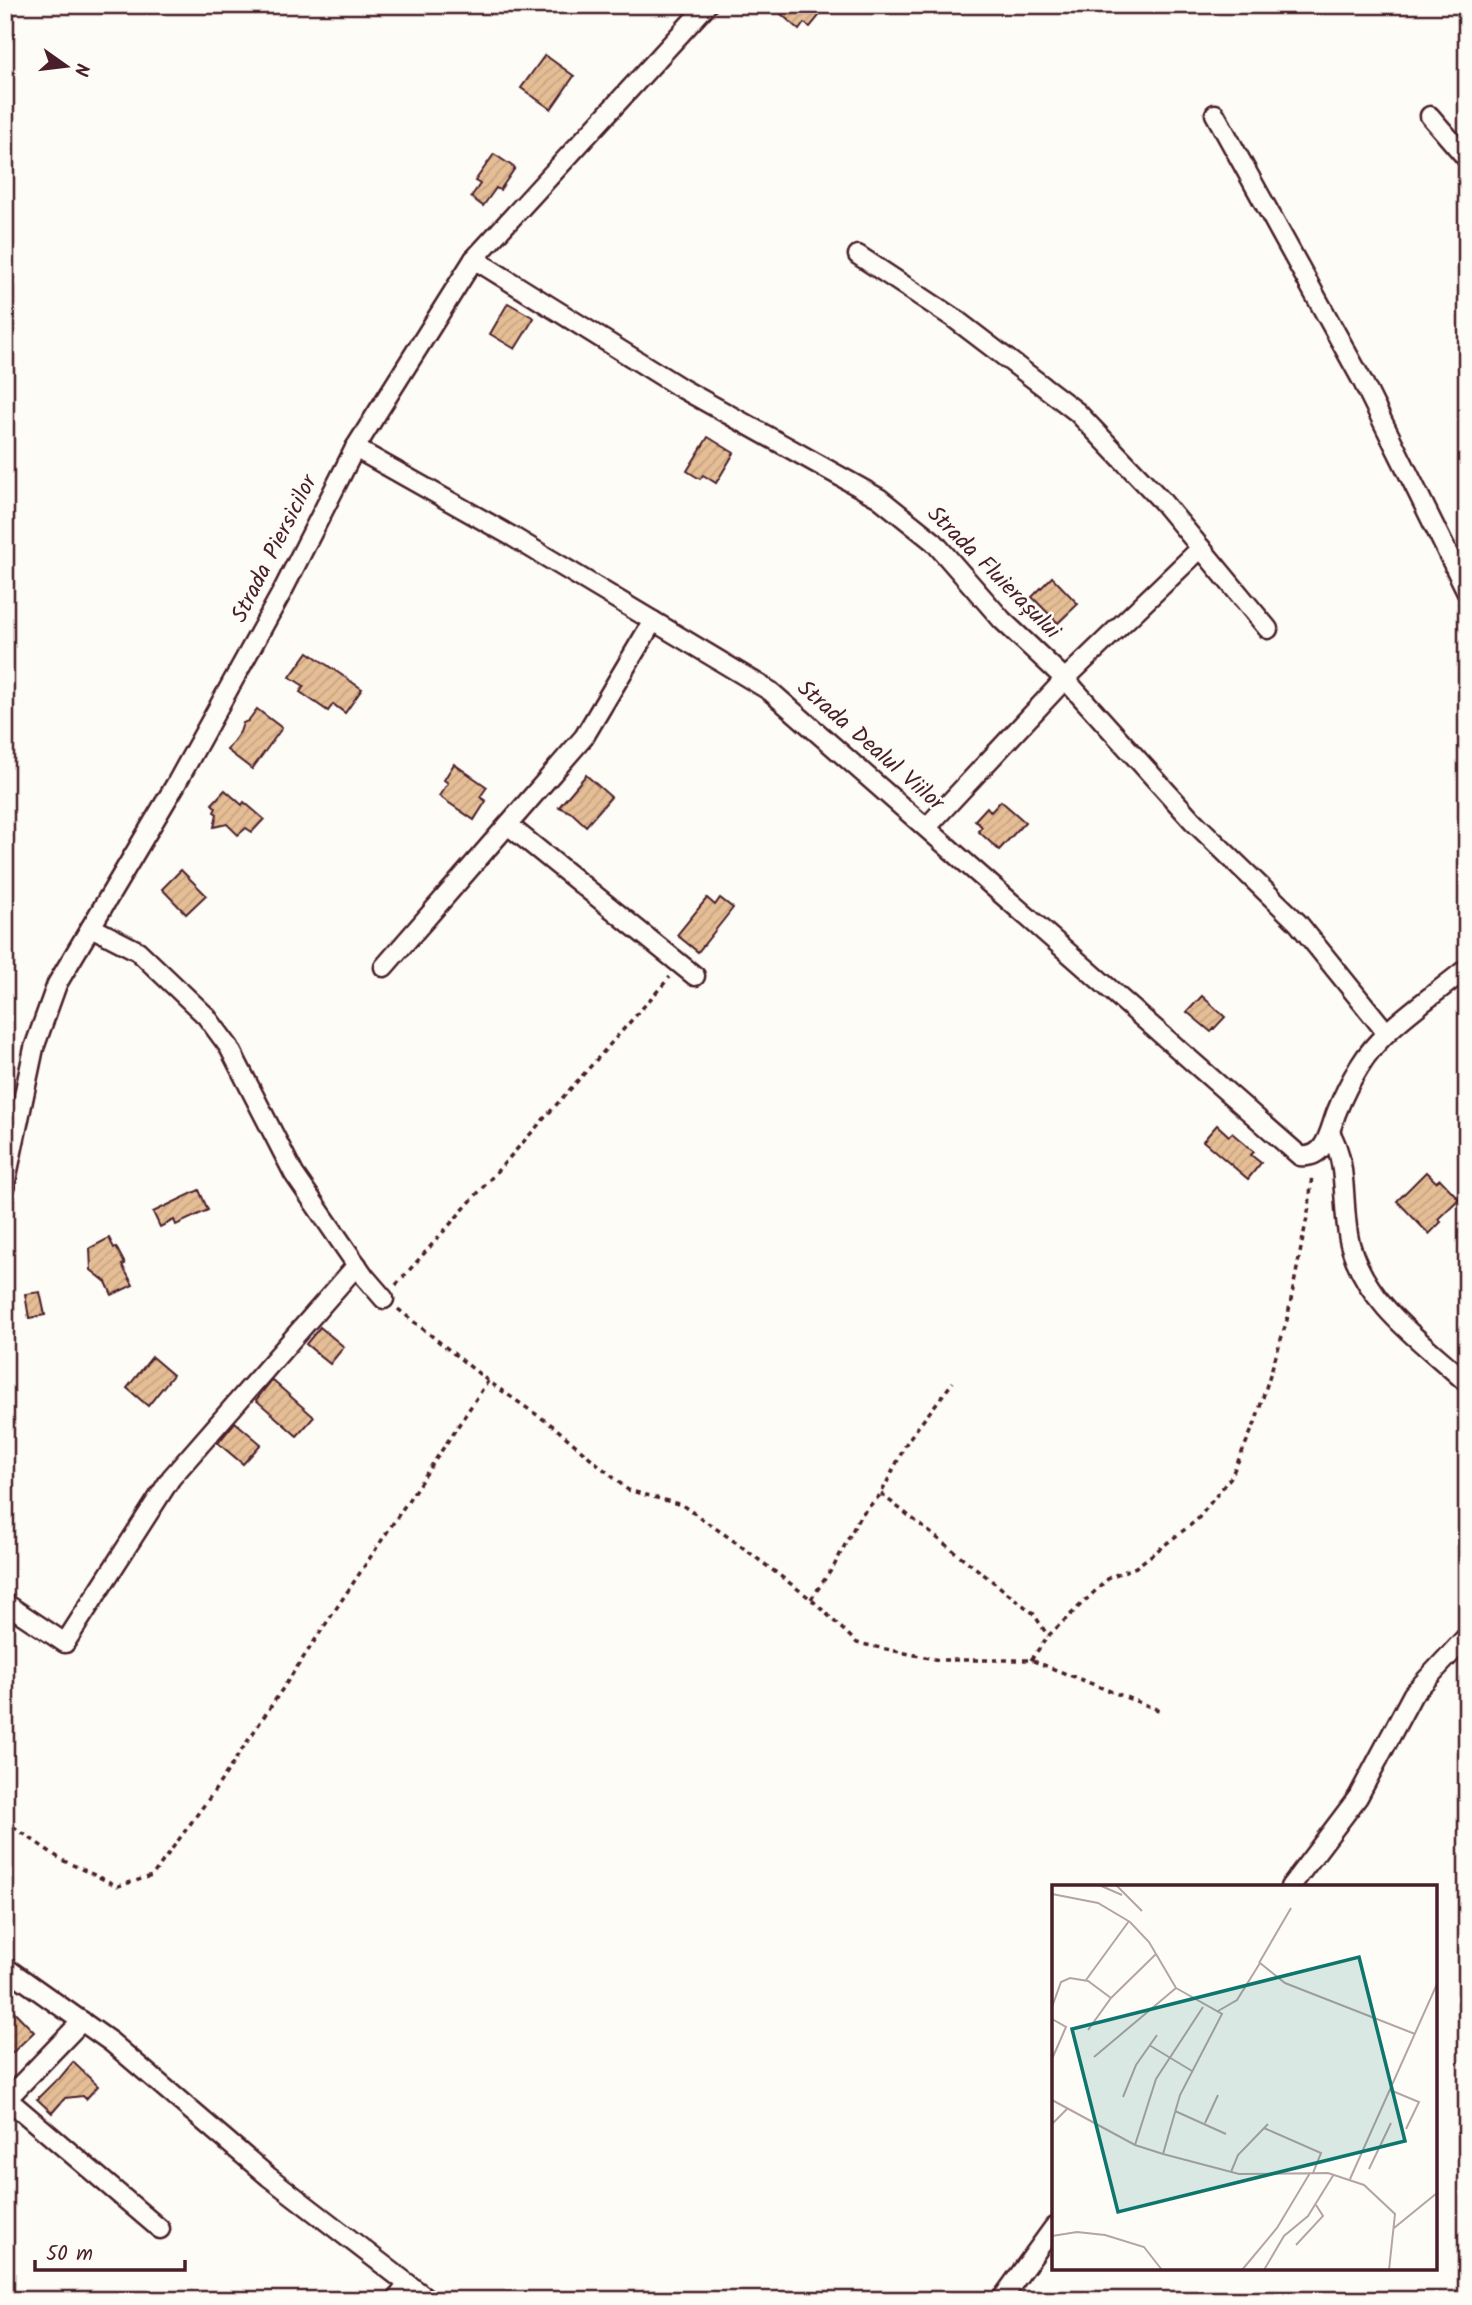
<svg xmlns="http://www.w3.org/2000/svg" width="1472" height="2305" viewBox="0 0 1472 2305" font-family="Kalam,sans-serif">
	<defs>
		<pattern id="building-hatch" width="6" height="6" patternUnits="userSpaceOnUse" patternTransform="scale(1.75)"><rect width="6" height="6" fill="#e5be96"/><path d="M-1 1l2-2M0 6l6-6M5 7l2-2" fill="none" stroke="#c6a381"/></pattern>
	</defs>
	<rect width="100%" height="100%" fill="#fdfcf7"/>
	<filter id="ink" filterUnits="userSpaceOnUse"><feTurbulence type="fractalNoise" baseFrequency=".0143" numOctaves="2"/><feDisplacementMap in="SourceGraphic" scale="14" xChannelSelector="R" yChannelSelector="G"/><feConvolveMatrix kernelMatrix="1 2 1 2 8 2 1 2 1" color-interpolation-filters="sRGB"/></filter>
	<g filter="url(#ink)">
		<g fill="url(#building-hatch)" stroke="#4a1f2b" stroke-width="2">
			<polygon points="771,5 828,5 810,27 804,23 799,30"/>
			<polygon points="545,55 574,76 551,109 521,88"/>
			<polygon points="494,154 515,168 500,190 496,188 483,206 471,197 480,184 475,181"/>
			<polygon points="508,303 534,318 515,349 490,334"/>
			<polygon points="708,437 734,453 716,483 703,475 700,479 687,471"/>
			<polygon points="1052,577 1078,604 1058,623 1032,597"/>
			<polygon points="308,652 362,689 345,713 333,704 328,711 300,692 304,686 290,677"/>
			<polygon points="257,709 282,728 252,769 227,750 240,732 243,723 248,721"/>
			<polygon points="454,764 487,787 480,797 486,801 474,820 439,796 448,783 444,780"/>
			<polygon points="586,775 611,797 586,826 572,813 559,807"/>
			<polygon points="225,790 242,805 244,802 264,819 252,832 246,828 238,835 227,824 214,827 217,814 214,812 216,808 212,804"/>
			<polygon points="1001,801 1025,822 999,850 978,831 982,827 975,820 987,807 991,812"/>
			<polygon points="181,870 206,895 186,914 162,889"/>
			<polygon points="707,898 715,905 720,898 733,908 698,952 677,935"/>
			<polygon points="1202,996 1225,1017 1211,1032 1187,1012"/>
			<polygon points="1217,1125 1229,1136 1232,1133 1254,1152 1251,1155 1261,1163 1248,1179 1203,1141"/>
			<polygon points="1426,1172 1436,1182 1440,1179 1459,1199 1438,1219 1441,1222 1429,1234 1397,1201"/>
			<polygon points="199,1190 208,1210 176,1225 174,1220 160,1227 153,1212"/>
			<polygon points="109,1238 114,1248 116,1247 125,1264 122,1265 133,1285 112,1295 106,1282 91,1270 90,1248"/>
			<polygon points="40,1292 45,1315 29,1318 25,1294"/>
			<polygon points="320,1327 344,1347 330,1364 306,1344"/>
			<polygon points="152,1357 173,1375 148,1406 127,1388"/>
			<polygon points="272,1380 314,1417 297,1436 256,1400"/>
			<polygon points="235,1422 261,1444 243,1464 218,1443"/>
			<polygon points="5,2002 34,2032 5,2060"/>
			<polygon points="73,2062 98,2086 86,2099 83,2096 65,2098 52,2113 37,2099 56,2080 59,2079"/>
		</g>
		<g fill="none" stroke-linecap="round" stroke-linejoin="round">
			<defs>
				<g id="minor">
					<polyline points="1215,114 1363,382 1467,592"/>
					<polyline points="1430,116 1467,159"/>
					<polyline points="858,255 955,319 1077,412 1161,500 1268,629"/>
					<polyline points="474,259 681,388 879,498 934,542 1002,620 1065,679 1193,821 1298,923 1386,1032"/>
					<path d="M355 448 513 537 770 691 1300 1156C1327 1159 1329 1130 1337 1111 1343 1096 1351 1080 1359 1067 1382 1028 1432 997 1467 968"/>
					<polyline points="508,825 695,976"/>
					<polyline points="927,827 1065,679 1201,548"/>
					<polyline points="91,927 138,951 206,1016 229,1047 294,1174 365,1277 384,1299"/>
					<polyline points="384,967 584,737 653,621"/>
					<path d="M1330 1133C1349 1162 1341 1210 1350 1244 1367 1306 1423 1342 1467 1383"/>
					<polyline points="5,1185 34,1048 57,984 176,784 282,592 355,448 474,259 707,5"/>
					<polyline points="5,1603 65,1643 171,1478 357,1265"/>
					<polyline points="1290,1887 1358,1797 1413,1694 1467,1636"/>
					<polyline points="5,1967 111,2042 269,2177 429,2300"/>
					<polyline points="5,2097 160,2229"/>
					<polyline points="7,2099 82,2021"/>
					<polyline points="396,2300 408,2284"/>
					<polyline points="1001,2300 1054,2227"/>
				</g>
			</defs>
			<use href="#minor" stroke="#4a1f2b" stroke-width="23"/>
			<g stroke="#4a1f2b" stroke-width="3.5" stroke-dasharray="5 5" stroke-linecap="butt">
				<polyline points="396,1285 670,977"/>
				<polyline points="398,1309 488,1381 553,1426 628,1490 682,1505 734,1541 811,1599 857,1643 939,1660 1031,1660 1161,1711"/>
				<polyline points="881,1494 1033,1613 1048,1636"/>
				<polyline points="811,1599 834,1566 860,1516 881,1494 908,1440 953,1382"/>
				<polyline points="1031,1660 1048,1636 1110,1577 1136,1567 1197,1520 1231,1477 1255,1423 1287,1320 1309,1207 1312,1174"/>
				<polyline points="5,1821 62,1860 118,1886 152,1876 213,1793 488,1381"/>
			</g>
			<use href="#minor" stroke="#fdfcf7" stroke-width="18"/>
		</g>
	</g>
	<g text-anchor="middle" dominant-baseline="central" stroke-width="5" stroke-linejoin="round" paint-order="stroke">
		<g font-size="23" fill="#4a1f2b" stroke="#fdfcf7">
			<text transform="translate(275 549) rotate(-63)">Strada Piersicilor</text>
			<text transform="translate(993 573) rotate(45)">Strada Fluierașului</text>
			<text transform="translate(870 746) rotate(41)">Strada Dealul Viilor</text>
		</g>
	</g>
	<g transform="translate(1052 1885)">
		<rect width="385" height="385" fill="#fdfcf7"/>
		<path fill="none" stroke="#b5a4a5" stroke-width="2" d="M47 0 70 10M64 0 90 26M0 9 46 18 78 37 97 57 124 103M207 78 239 23M34 95 77 36M0 122 9 97 18 93 36 96 59 113M166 126 185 115 208 78 233 98 363 149M0 134 14 142 0 174M36 145 59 113 104 69M97 160 140 186M42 172 124 103M338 205 367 217 354 244M71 212 84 180 105 150M0 215 83 260 111 269 187 289 276 288 312 300 343 329 337 385M123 226 174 249M153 238 166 210M0 239 15 224M212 243 269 268 261 288M83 260 104 194 151 122M111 269 128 210 170 129 124 103M317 284 339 238M179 287 186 270 216 239M298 294 385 99M342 343 385 308M0 351 25 347 53 350 92 362 110 385M244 360 271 331 264 320M190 385 225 343 258 288M212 385 232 351 256 331 282 289"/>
		<path fill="#0f766e" fill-opacity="0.15" stroke="#0f766e" stroke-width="3.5" d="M307 72 353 256 66 327 20 144Z"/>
		<rect width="385" height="385" fill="none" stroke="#4a1f2b" stroke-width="3.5"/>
	</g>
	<rect width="1472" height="2305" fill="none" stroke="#fdfcf7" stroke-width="28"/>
	<rect x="14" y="14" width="1444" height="2277" fill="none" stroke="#4a1f2b" stroke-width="2.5" filter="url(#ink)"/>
	<g transform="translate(66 66) rotate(104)" stroke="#fdfcf7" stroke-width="5" paint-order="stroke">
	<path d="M0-5L12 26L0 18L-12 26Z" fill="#4a1f2b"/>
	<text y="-10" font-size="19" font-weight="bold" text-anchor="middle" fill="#4a1f2b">N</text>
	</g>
	<path d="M35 2260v10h150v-10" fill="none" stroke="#4a1f2b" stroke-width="3.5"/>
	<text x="46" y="2260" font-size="21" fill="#4a1f2b" stroke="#fdfcf7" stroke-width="5" paint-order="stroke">50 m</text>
</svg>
